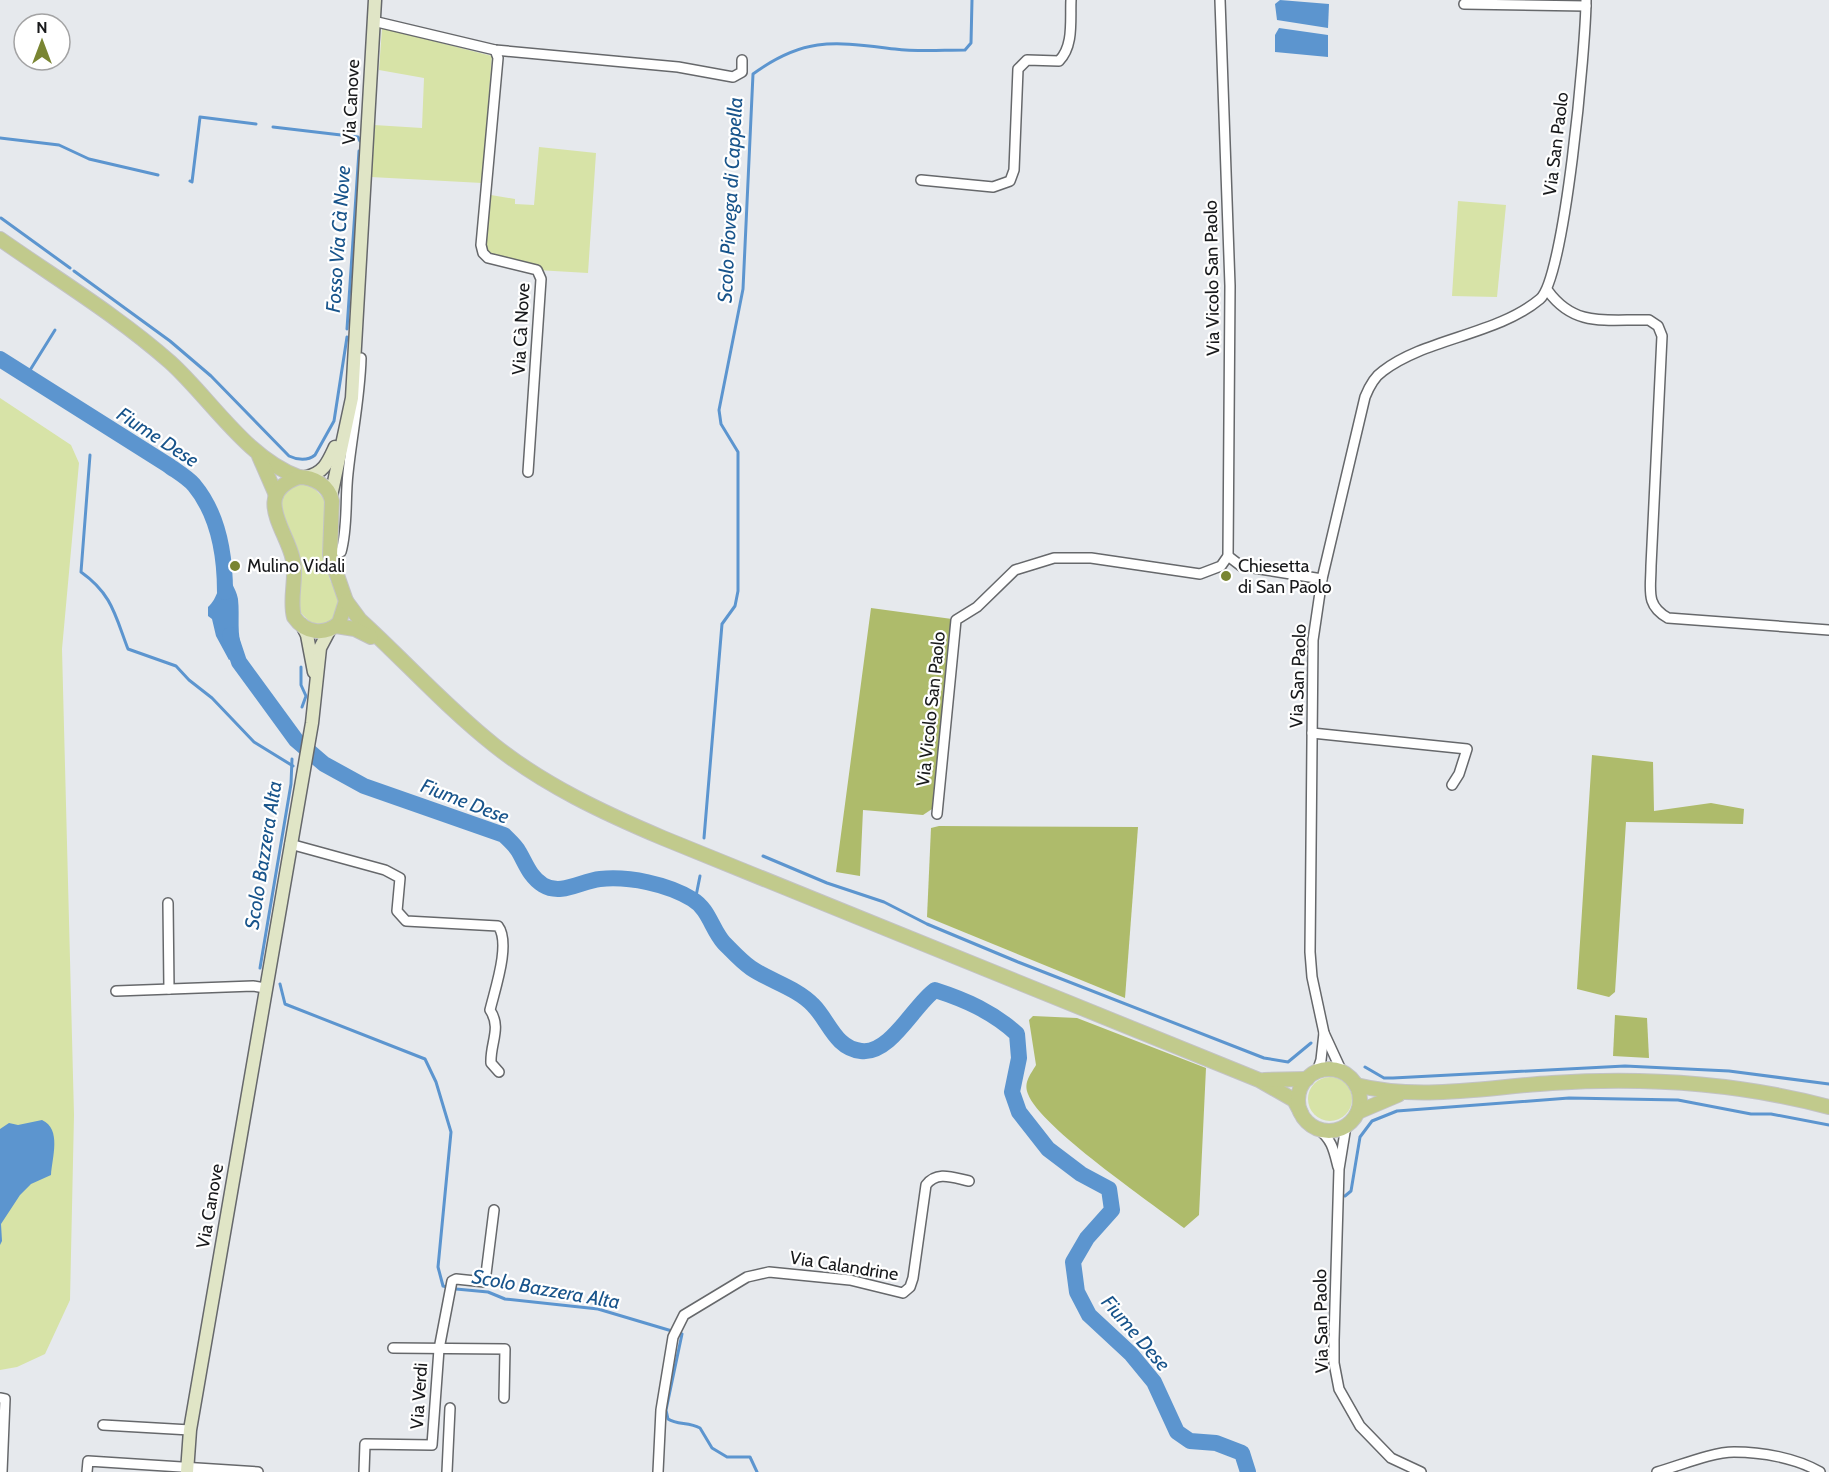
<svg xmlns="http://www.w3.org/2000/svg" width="1829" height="1472" viewBox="0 0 1829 1472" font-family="Cabin,sans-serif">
	<rect width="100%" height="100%" fill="#e6e9ed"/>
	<g fill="#d7e3a7">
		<polygon points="382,28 492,56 482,183 371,177 374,125 422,128 424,78 379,70"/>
		<polygon points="539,147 596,153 588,273 537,270 483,253 485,194 515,199 515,204 534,205"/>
		<polygon points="1458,201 1506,205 1497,297 1452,296"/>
		<polygon points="0,398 71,445 79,463 62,649 74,1115 70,1300 45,1354 17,1367 0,1370"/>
		<path d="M306 484 313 487 325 500 323 549 330 580 340 600 339 615 327 625H313L300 612C297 595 302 577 300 560 296 536 258 486 306 484Z"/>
		<circle cx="1330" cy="1099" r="22"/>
	</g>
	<g fill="#aebb6b">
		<polygon points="871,608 952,619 932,809 923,815 863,810 860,876 836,872"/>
		<polygon points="1592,755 1653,762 1654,811 1711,803 1744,809 1743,824 1626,822 1615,992 1609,997 1577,989"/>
		<polygon points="939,826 1138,827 1125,998 927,917 931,828"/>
		<polygon points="1615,1015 1647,1018 1649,1058 1613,1056"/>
		<path d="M1033 1016 1077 1018 1206 1068 1199 1215 1184 1228C1152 1203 1040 1127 1028 1094 1023 1082 1031 1074 1036 1065L1029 1020Z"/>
	</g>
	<g fill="#5c95cf">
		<polygon points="1280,0 1329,4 1328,28 1277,20 1275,4"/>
		<polygon points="1279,28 1328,35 1328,57 1275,52 1275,35"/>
		<path d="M222 569H228C228 581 236 587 238 599 240 618 236 633 243 652L229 660 216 636 212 619 208 616V607C217 600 222 580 222 569Z"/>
		<path d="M42 1120C62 1129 52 1158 51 1175L31 1184 20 1195 1 1224 2 1241 0 1245V1129L9 1123 18 1125Z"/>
	</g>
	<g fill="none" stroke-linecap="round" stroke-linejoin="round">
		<g stroke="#5c95cf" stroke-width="3">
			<polyline points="273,127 358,137 360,141"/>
			<polyline points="0,138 59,145 89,159 158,175"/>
			<polyline points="190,181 192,182 200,117 256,124"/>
			<polyline points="1,218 70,268"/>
			<path d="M74 271 170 341 211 376 289 456C297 460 308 461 315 455L334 421 347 337"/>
			<polyline points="347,329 359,151"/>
			<polyline points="27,375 55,330"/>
			<path d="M90 455 81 572C112 594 115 615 128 649L176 666 189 680 212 698 254 742 293 766"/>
			<polyline points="301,667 301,685 306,696 302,707"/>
			<path d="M704 838 722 624 735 606 738 591V452L721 424 719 410 743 289 753 74C805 36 835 42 895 49 918 52 941 50 965 50L971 43 972 0"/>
			<polyline points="763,856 827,883 884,902 927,924 1018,962 1264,1058 1288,1062 1311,1043"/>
			<polyline points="695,901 700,876"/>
			<polyline points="260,968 291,784 292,759"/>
			<polyline points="280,984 285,1004 425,1059 436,1082 451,1132 438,1267 443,1286 447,1287"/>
			<polyline points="1365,1067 1384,1078 1393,1078 1625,1066 1729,1071 1829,1084"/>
			<polyline points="1345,1196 1351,1191 1360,1137 1372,1121 1397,1111 1569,1098 1678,1100 1751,1114 1771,1114 1829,1125"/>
			<path d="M456 1289 488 1292 505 1299 598 1309 682 1334 666 1410 668 1419C677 1425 689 1422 700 1428L712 1448 727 1457H750L757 1472"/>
		</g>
		<g stroke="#5c95cf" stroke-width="16">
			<path d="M0 359 168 465C176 471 187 477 194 485 219 515 225 555 225 592"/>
			<path d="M230 635 239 662 296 740 324 764 364 786 504 835C509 840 516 846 519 852 526 864 530 877 543 885 561 896 581 881 600 879 629 876 667 884 692 899 709 909 712 930 724 943 732 951 742 962 751 968 770 981 797 988 813 1005 829 1021 835 1048 861 1051 890 1055 914 1005 935 990 966 1000 993 1012 1017 1034L1019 1058 1012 1092 1019 1112 1048 1149 1081 1174 1109 1189 1112 1210 1087 1238 1073 1262 1077 1292 1089 1315 1131 1354 1154 1382 1177 1432 1190 1441 1216 1443 1242 1453 1248 1472"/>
		</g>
		<defs>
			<g id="street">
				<polyline points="1464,4 1586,6"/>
				<polyline points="373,21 495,50 678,67 733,77 742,72 742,60"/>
				<polyline points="495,50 498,58 481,245 483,253 488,258 537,270 541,279 528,472"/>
				<path d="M921 180 993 187 1010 181 1014 170 1018 69 1027 60 1059 61C1074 46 1070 20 1071 0"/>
				<path d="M1548 291C1575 328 1607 319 1649 320L1658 326 1662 336 1651 566C1651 590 1645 605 1668 618L1829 630"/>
				<path d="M330 555 341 552C348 527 345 499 348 473 352 434 360 397 361 358"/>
				<polyline points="1228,556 1241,566 1322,579"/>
				<polyline points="1312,733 1467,749 1459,774 1452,785"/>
				<polyline points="937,814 956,620 977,607 1015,570 1054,558 1091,558 1200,574 1221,566 1228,556 1230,286 1220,0"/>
				<path d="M290 844 385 870 400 878 397 911 406 921 498 926C511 943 495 989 490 1010 502 1028 490 1043 491 1063L499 1072"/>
				<polyline points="168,903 169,989"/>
				<polyline points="116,991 253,986 265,988"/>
				<polyline points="1317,1072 1321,1060 1324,1033"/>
				<path d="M1342 1072 1324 1033 1312 977 1310 952 1313 640 1322 579 1365 397C1369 387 1374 377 1383 371 1426 338 1497 335 1540 299 1565 278 1586 43 1586 0"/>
				<polyline points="1346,1126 1339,1169 1334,1340 1334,1363 1339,1389 1360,1426 1391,1458 1421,1472"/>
				<path d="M1318 1129C1332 1139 1334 1151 1338 1167"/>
				<polyline points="393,1348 505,1349 504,1398"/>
				<polyline points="0,1398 5,1399 2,1472"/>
				<polyline points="103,1425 190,1430"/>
				<polyline points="87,1472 88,1461 258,1472"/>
				<polyline points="364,1472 365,1444 432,1445 439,1349 452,1281 456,1279 485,1282 494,1210"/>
				<polyline points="447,1472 450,1408"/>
				<path d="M658 1472 661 1410 673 1337 684 1315 747 1277 769 1272 850 1280 903 1293 910 1287 913 1278 926 1185C937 1170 954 1178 969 1181"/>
				<path d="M1657 1472C1679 1466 1712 1452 1734 1452 1762 1452 1796 1458 1820 1472"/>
			</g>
			<g id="secondary">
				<path d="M306 477C324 473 328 462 335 447"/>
				<polyline points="331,496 352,398 375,0"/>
				<polyline points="302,625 307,635 314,672"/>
				<polyline points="187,1472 190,1430 312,723 320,648 330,629"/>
			</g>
			<g id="primary">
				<path d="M0 239C57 279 118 316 170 362 210 398 247 459 299 477"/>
				<polyline points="259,456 276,495"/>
				<path d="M299 477C313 477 329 485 332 501L330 555 346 601 339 623C324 636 305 633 294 617 289 599 297 579 293 560 287 530 251 494 299 477Z"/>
				<path d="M346 601 360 620C405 661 446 707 494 745 544 785 604 813 663 838L1259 1080 1294 1100 1301 1113"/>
				<polyline points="336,626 355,629 371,637"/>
				<circle cx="1329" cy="1100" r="31"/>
				<polyline points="1264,1080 1307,1079"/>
				<path d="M1356 1085C1420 1101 1487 1087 1552 1083 1644 1077 1739 1083 1829 1107"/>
				<polyline points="1358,1112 1398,1095"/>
			</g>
		</defs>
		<use href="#street" stroke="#66686b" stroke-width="12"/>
		<use href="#secondary" stroke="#66686b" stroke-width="15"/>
		<use href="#primary" stroke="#c3c3c4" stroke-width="16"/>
		<use href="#street" stroke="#fff" stroke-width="9"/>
		<use href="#secondary" stroke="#e0e5c6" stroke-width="12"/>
		<use href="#primary" stroke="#c1ca8c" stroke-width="14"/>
	</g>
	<g fill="#798532" stroke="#fff" stroke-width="2">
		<circle cx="235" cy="566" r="6"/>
		<circle cx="1226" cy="576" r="6"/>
	</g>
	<g text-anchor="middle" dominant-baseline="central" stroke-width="4.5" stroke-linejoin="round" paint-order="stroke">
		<g font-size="18" fill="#18191b" stroke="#fff">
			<text transform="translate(351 102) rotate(-87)">Via Canove</text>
			<text transform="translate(1556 144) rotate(-83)">Via San Paolo</text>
			<text transform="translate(1212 278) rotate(-91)">Via Vicolo San Paolo</text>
			<text transform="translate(521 329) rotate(-87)">Via Cà Nove</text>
			<text transform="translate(1298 676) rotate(-88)">Via San Paolo</text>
			<text transform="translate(931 709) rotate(-84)">Via Vicolo San Paolo</text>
			<text transform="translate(210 1206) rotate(-80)">Via Canove</text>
			<text transform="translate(844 1266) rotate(9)">Via Calandrine</text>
			<text transform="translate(1321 1321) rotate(-91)">Via San Paolo</text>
			<text transform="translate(419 1396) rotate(-86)">Via Verdi</text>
		</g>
		<g font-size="18" fill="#18191b" stroke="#fff" text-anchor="start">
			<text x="247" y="566">Mulino Vidali</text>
			<text x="1238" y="566">Chiesetta<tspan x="1238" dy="21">di San Paolo</tspan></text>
		</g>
		<g font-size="20" font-style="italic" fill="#18548b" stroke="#fff">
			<text transform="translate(730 200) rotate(-87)">Scolo Piovega di Cappella</text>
			<text transform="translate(338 239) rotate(-86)">Fosso Via Cà Nove</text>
			<text transform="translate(158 437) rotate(33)">Fiume Dese</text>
			<text transform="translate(465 801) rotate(21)">Fiume Dese</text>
			<text transform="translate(263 855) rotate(-81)">Scolo Bazzera Alta</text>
			<text transform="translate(546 1289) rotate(10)">Scolo Bazzera Alta</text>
			<text transform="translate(1136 1333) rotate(49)">Fiume Dese</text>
		</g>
	</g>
	<g transform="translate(42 42)"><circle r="28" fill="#ffffff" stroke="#a3a3a4" stroke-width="1.5"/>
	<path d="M0-4.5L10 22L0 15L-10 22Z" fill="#798532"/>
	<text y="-9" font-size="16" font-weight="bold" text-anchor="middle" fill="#18191b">N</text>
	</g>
</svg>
